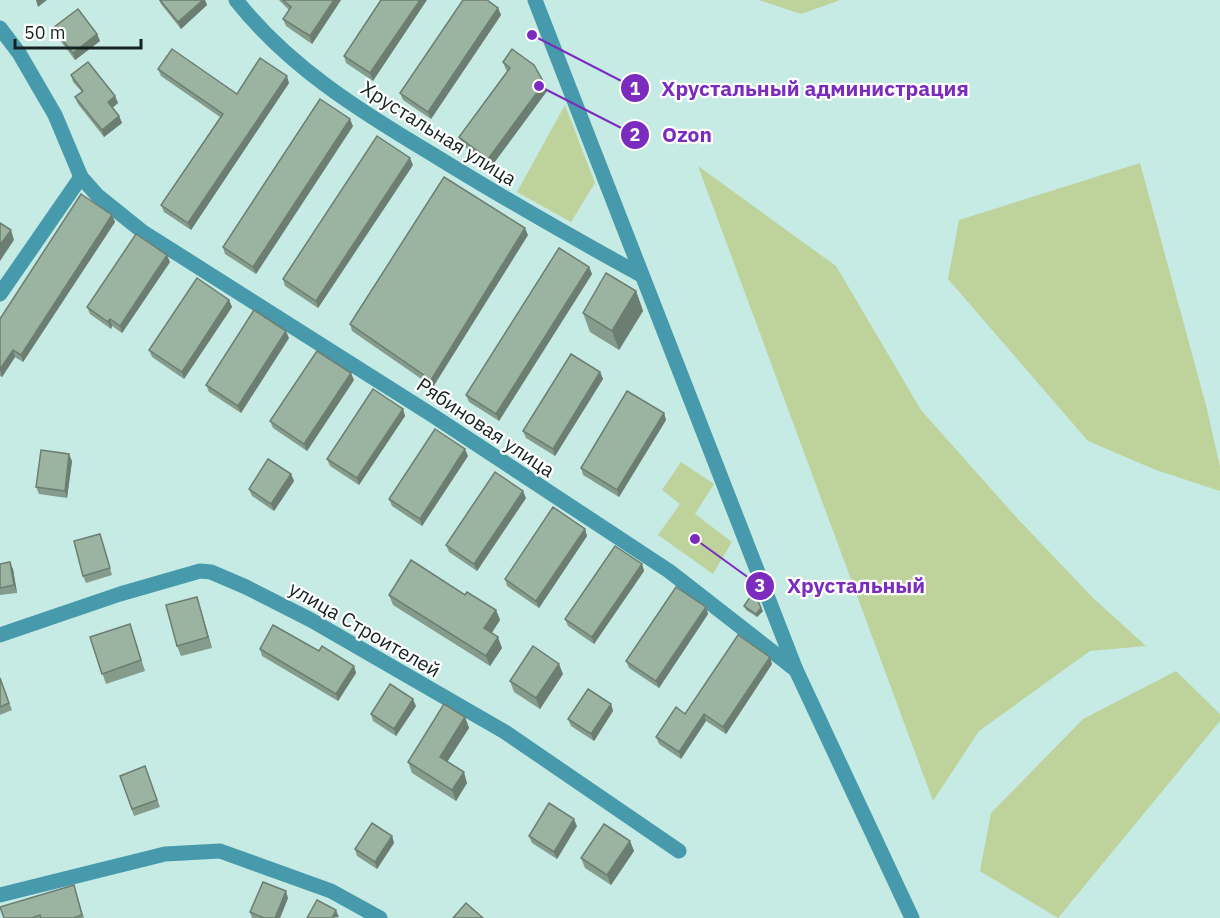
<svg xmlns="http://www.w3.org/2000/svg" width="1220" height="918" viewBox="0 0 1220 918" font-family="'IBM Plex Sans',sans-serif">
	<rect width="100%" height="100%" fill="#c6eae4"/>
	<g fill="#bed39c">
		<polygon points="759,0 840,0 801,14"/>
		<polygon points="565,105 595,183 571,222 517,192"/>
		<polygon points="1140,163 1207,409 1220,467 1220,491 1156,470 1088,441 948,279 959,220"/>
		<polygon points="698,166 836,266 921,410 1017,518 1092,597 1146,646 1090,651 979,731 933,801"/>
		<polygon points="681,462 714,484 695,514 732,542 713,574 658,535 680,504 662,490"/>
		<polygon points="1176,671 1220,714 1220,721 1058,918 980,871 991,813 1083,719"/>
	</g>
	<g fill="none" stroke-linecap="round" stroke-linejoin="round">
		<g stroke="#479aab" stroke-width="15">
			<path d="M236 0C289 67 360 111 432 154 500 196 570 236 641 275"/>
			<polyline points="535,0 796,670 912,918"/>
			<polyline points="0,28 19,53 55,115 81,177 97,195 143,232 432,415 669,571 796,670"/>
			<polyline points="0,294 81,177"/>
			<polyline points="0,635 120,594 200,571 211,572 246,587 311,620 505,732 679,851"/>
			<polyline points="0,895 165,854 220,851 331,891 380,918"/>
		</g>
	</g>
	<g fill="#859b8b">
		<polygon points="159,0 205,0 207,5 181,29 161,4"/>
		<polygon points="279,0 341,0 312,44 286,26 283,19 289,10"/>
		<polygon points="381,0 373,81 346,63 344,56"/>
		<polygon points="498,8 501,15 431,119 403,100 400,93"/>
		<polygon points="53,28 97,34 100,41 75,60 56,35"/>
		<polygon points="503,62 547,91 491,167 462,145 459,137 507,71 506,70"/>
		<polygon points="158,69 237,94 289,83 191,230 164,212 161,205 220,117 161,76"/>
		<polygon points="71,75 115,96 118,103 112,108 119,116 122,123 104,137 78,104 75,97 82,92 73,82"/>
		<polygon points="353,126 256,274 225,254 223,247"/>
		<polygon points="413,165 318,308 285,286 283,279"/>
		<polygon points="112,215 115,222 23,362 15,357 2,377 0,376 0,319"/>
		<polygon points="528,235 433,387 352,331 350,324"/>
		<polygon points="170,262 122,333 112,326 111,329 90,314 87,307"/>
		<polygon points="589,267 592,274 499,421 469,402 466,395"/>
		<polygon points="636,291 643,311 619,350 590,332 583,313"/>
		<polygon points="229,300 232,307 184,379 152,357 149,350"/>
		<polygon points="289,338 241,413 209,392 206,385"/>
		<polygon points="600,372 603,379 555,456 526,438 523,431"/>
		<polygon points="354,380 307,451 273,428 270,421"/>
		<polygon points="403,409 405,416 359,485 330,466 327,459"/>
		<polygon points="664,413 666,420 619,497 583,475 581,468"/>
		<polygon points="468,456 422,526 392,506 389,499"/>
		<polygon points="72,461 67,498 39,494 36,487"/>
		<polygon points="291,474 294,481 274,511 252,496 249,489"/>
		<polygon points="526,498 477,571 449,552 446,545"/>
		<polygon points="585,529 587,536 539,608 507,586 505,579"/>
		<polygon points="102,541 112,575 86,583 83,576"/>
		<polygon points="0,564 13,569 17,593 0,595"/>
		<polygon points="642,564 644,571 594,644 568,626 565,619"/>
		<polygon points="389,595 465,595 496,610 500,620 491,633 502,648 490,666 393,605"/>
		<polygon points="744,606 763,611 757,617 746,610"/>
		<polygon points="200,607 212,648 181,656 177,646"/>
		<polygon points="706,607 708,614 659,688 629,668 626,661"/>
		<polygon points="130,624 145,671 106,684 90,637"/>
		<polygon points="260,649 319,651 354,666 356,673 338,701 262,656"/>
		<polygon points="772,664 726,734 706,721 681,759 659,744 656,737 685,714"/>
		<polygon points="563,674 540,709 514,692 510,681"/>
		<polygon points="0,678 12,710 0,715"/>
		<polygon points="611,704 613,711 594,741 571,726 568,719"/>
		<polygon points="416,706 396,736 373,721 371,714"/>
		<polygon points="465,717 469,728 447,762 467,783 456,801 412,773 408,762"/>
		<polygon points="145,766 160,807 134,816 120,776"/>
		<polygon points="577,826 557,859 532,843 529,836"/>
		<polygon points="392,836 394,843 377,869 357,856 355,849"/>
		<polygon points="630,841 634,851 611,885 585,868 581,858"/>
		<polygon points="74,885 84,918 4,918"/>
		<polygon points="288,898 280,918 252,918 250,912"/>
	</g>
	<g fill="#6c7e71">
		<polygon points="36,0 47,0 38,7"/>
		<polygon points="203,0 205,0 207,5 181,29 178,22"/>
		<polygon points="334,0 341,0 312,44 310,36"/>
		<polygon points="420,0 427,0 373,81 370,73"/>
		<polygon points="498,8 501,15 431,119 428,112"/>
		<polygon points="97,34 100,41 75,60 73,53"/>
		<polygon points="287,76 289,83 191,230 188,223"/>
		<polygon points="544,83 547,91 491,167 488,159"/>
		<polygon points="115,96 118,103 111,109 108,102"/>
		<polygon points="119,116 122,123 104,137 102,130"/>
		<polygon points="350,119 353,126 256,274 253,267"/>
		<polygon points="410,158 413,165 318,308 316,301"/>
		<polygon points="112,215 115,222 23,362 21,355"/>
		<polygon points="525,228 528,235 433,387 431,380"/>
		<polygon points="11,230 14,240 0,261 0,245"/>
		<polygon points="167,255 170,262 122,333 120,326"/>
		<polygon points="589,267 592,274 499,421 496,414"/>
		<polygon points="636,291 643,311 619,350 612,331"/>
		<polygon points="229,300 232,307 184,379 182,372"/>
		<polygon points="110,319 112,326 111,329 108,322"/>
		<polygon points="286,331 289,338 241,413 238,406"/>
		<polygon points="13,350 15,357 2,377 0,369"/>
		<polygon points="600,372 603,379 555,456 553,449"/>
		<polygon points="351,373 354,380 307,451 304,444"/>
		<polygon points="403,409 405,416 359,485 357,478"/>
		<polygon points="664,413 666,420 619,497 617,490"/>
		<polygon points="465,449 468,456 422,526 420,519"/>
		<polygon points="69,454 72,461 67,498 65,491"/>
		<polygon points="291,474 294,481 274,511 271,504"/>
		<polygon points="523,491 526,498 477,571 474,564"/>
		<polygon points="585,529 587,536 539,608 536,601"/>
		<polygon points="10,562 13,569 17,593 14,585"/>
		<polygon points="642,564 644,571 594,644 592,637"/>
		<polygon points="197,597 200,607 212,648 208,637"/>
		<polygon points="706,607 708,614 659,688 656,681"/>
		<polygon points="761,608 763,611 757,617 756,614"/>
		<polygon points="496,610 500,620 488,639 484,628"/>
		<polygon points="498,637 502,648 490,666 486,656"/>
		<polygon points="770,657 772,664 726,734 723,727"/>
		<polygon points="559,664 563,674 540,709 536,698"/>
		<polygon points="354,666 356,673 338,701 336,694"/>
		<polygon points="413,699 416,706 396,736 394,729"/>
		<polygon points="611,704 613,711 594,741 591,734"/>
		<polygon points="704,714 706,721 681,759 679,752"/>
		<polygon points="465,717 469,728 443,768 440,757"/>
		<polygon points="464,772 467,783 456,801 452,790"/>
		<polygon points="574,819 577,826 557,859 554,852"/>
		<polygon points="392,836 394,843 377,869 375,862"/>
		<polygon points="630,841 634,851 611,885 607,875"/>
		<polygon points="286,891 288,898 280,918 275,918"/>
		<polygon points="336,910 339,917 332,918"/>
	</g>
	<g fill="#9bb4a2" stroke="#6c7e71" stroke-width="1.5">
		<polygon points="160,0 203,0 178,22"/>
		<polygon points="283,0 334,0 310,36 283,19 291,7"/>
		<polygon points="381,0 420,0 370,73 344,56"/>
		<polygon points="463,0 487,0 498,8 428,112 400,93"/>
		<polygon points="78,9 97,34 73,53 53,28"/>
		<polygon points="172,49 237,94 260,58 287,76 188,223 161,205 223,114 158,69"/>
		<polygon points="512,49 534,65 544,83 488,159 459,137 510,68 503,62"/>
		<polygon points="88,62 115,96 108,102 119,116 102,130 75,97 83,91 71,75"/>
		<polygon points="320,99 350,119 253,267 223,247"/>
		<polygon points="377,136 410,158 316,301 283,279"/>
		<polygon points="444,177 525,228 431,380 350,324"/>
		<polygon points="81,194 112,215 21,355 13,350 0,369 0,319"/>
		<polygon points="0,223 11,230 0,245"/>
		<polygon points="136,234 167,255 120,326 110,319 108,322 87,307"/>
		<polygon points="559,248 589,267 496,414 466,395"/>
		<polygon points="606,273 636,291 612,331 583,313"/>
		<polygon points="197,278 229,300 182,372 149,350"/>
		<polygon points="254,310 286,331 238,406 206,385"/>
		<polygon points="317,351 351,373 304,444 270,421"/>
		<polygon points="571,354 600,372 553,449 523,431"/>
		<polygon points="373,389 403,409 357,478 327,459"/>
		<polygon points="627,391 664,413 617,490 581,468"/>
		<polygon points="435,429 465,449 420,519 389,499"/>
		<polygon points="41,450 69,454 65,491 36,487"/>
		<polygon points="268,459 291,474 271,504 249,489"/>
		<polygon points="495,472 523,491 474,564 446,545"/>
		<polygon points="553,507 585,529 536,601 505,579"/>
		<polygon points="100,534 110,568 83,576 74,541"/>
		<polygon points="615,546 642,564 592,637 565,619"/>
		<polygon points="411,560 465,595 467,592 496,610 484,628 498,637 486,656 389,595"/>
		<polygon points="10,562 14,585 0,588 0,564"/>
		<polygon points="676,587 706,607 656,681 626,661"/>
		<polygon points="754,591 761,608 756,614 744,606"/>
		<polygon points="197,597 208,637 177,646 166,605"/>
		<polygon points="130,624 141,660 102,674 90,637"/>
		<polygon points="273,625 319,651 322,646 354,666 336,694 260,649"/>
		<polygon points="738,635 770,657 723,727 704,714 679,752 656,737 676,707 685,714"/>
		<polygon points="533,646 559,664 536,698 510,681"/>
		<polygon points="0,678 9,703 0,707"/>
		<polygon points="390,684 413,699 394,729 371,714"/>
		<polygon points="588,689 611,704 591,734 568,719"/>
		<polygon points="444,704 465,717 440,757 464,772 452,790 408,762"/>
		<polygon points="145,766 157,800 132,809 120,776"/>
		<polygon points="549,803 574,819 554,852 529,836"/>
		<polygon points="372,823 392,836 375,862 355,849"/>
		<polygon points="604,824 630,841 607,875 581,858"/>
		<polygon points="263,882 286,891 275,918 264,918 250,912"/>
		<polygon points="74,885 82,915 73,918 41,918 40,915 32,918 4,918 0,907"/>
		<polygon points="317,900 336,910 332,918 307,918"/>
		<polygon points="466,903 483,918 453,918"/>
	</g>
	<g text-anchor="middle" dominant-baseline="central" stroke-width="4.5" stroke-linejoin="round" paint-order="stroke">
		<g font-size="20" fill="#152220" stroke="#fff">
			<text transform="translate(439 133) rotate(32)">Хрустальная улица</text>
			<text transform="translate(486 427) rotate(34)">Рябиновая улица</text>
			<text transform="translate(365 629) rotate(30)">улица Строителей</text>
		</g>
	</g>
	<path fill="none" stroke="#7b2cbf" stroke-width="2" d="M532 35L635 88M539 86L635 135M695 539L760 586"/>
	<g fill="#7b2cbf" stroke="#fff" stroke-width="2">
		<circle cx="532" cy="35" r="6"/>
		<circle cx="539" cy="86" r="6"/>
		<circle cx="695" cy="539" r="6"/>
		<circle cx="635" cy="88" r="15"/>
		<circle cx="635" cy="135" r="15"/>
		<circle cx="760" cy="586" r="15"/>
	</g>
	<g font-size="18" text-anchor="middle" font-weight="bold" fill="#fff">
		<text x="635" y="95">1</text>
		<text x="635" y="141">2</text>
		<text x="760" y="592">3</text>
	</g>
	<g font-size="21" text-anchor="middle" font-weight="bold" fill="#7b2cbf" stroke="#fff" stroke-width="4.5" stroke-linejoin="round" paint-order="stroke">
		<text x="815" y="96">Хрустальный администрация</text>
		<text x="687" y="142">Ozon</text>
		<text x="856" y="593">Хрустальный</text>
	</g>
	<path d="M15 39v9h126v-9" fill="none" stroke="#152220" stroke-width="3"/>
	<text x="24" y="39" font-size="18" fill="#152220" stroke="#ffffff" stroke-width="4.5" paint-order="stroke">50 m</text>
</svg>
